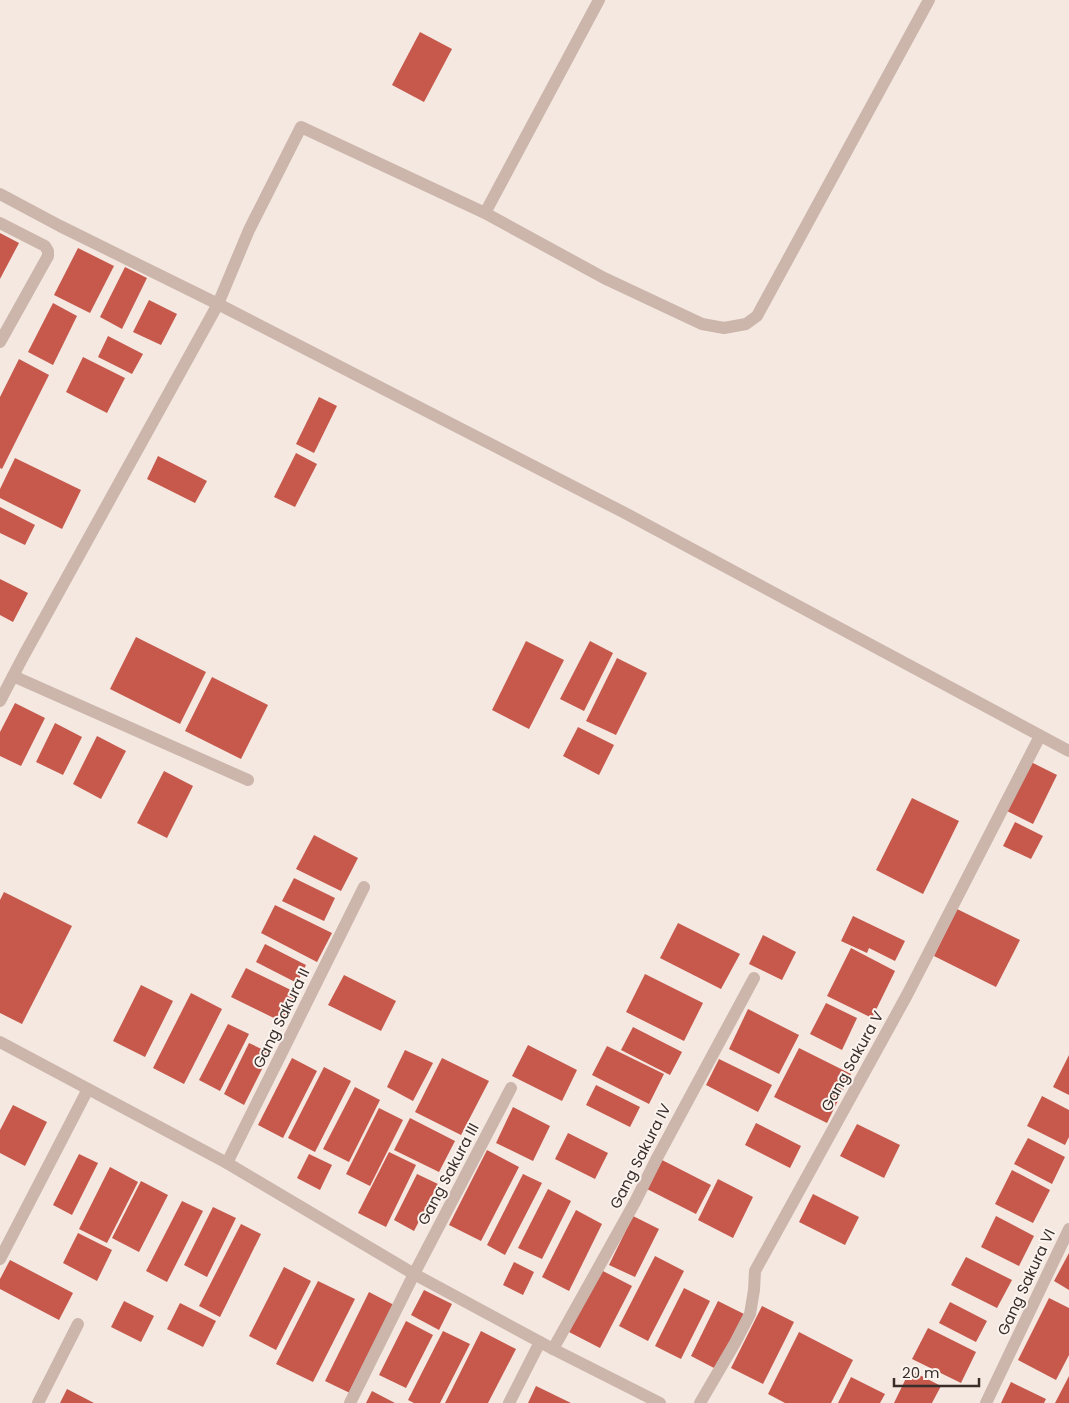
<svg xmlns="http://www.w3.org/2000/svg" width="1069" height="1403" viewBox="0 0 1069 1403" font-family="Poppins,sans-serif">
	<rect width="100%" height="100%" fill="#f4e8e1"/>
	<g fill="#c6584c">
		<polygon points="420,32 452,49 424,102 392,85"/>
		<polygon points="0,233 19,243 0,279"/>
		<polygon points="78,248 114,266 90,313 54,295"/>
		<polygon points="125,267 147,278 122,329 100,317"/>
		<polygon points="149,300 177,314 161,345 133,332"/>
		<polygon points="53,303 77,316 53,365 28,352"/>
		<polygon points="108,336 143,354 132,374 98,357"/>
		<polygon points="83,357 125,378 107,413 66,392"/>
		<polygon points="19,359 49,375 2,469 0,468 0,397"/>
		<polygon points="319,397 337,406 314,453 296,444"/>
		<polygon points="296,453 317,464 295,507 274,497"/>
		<polygon points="158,456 207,481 195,503 147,479"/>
		<polygon points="15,458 81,490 62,529 0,498 0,489"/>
		<polygon points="0,507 35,525 25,545 0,533"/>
		<polygon points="0,579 28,593 13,622 0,615"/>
		<polygon points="136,637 206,672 180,724 110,689"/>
		<polygon points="526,641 564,660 529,729 492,710"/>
		<polygon points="590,641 613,653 584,711 560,699"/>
		<polygon points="617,658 647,673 616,735 586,721"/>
		<polygon points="212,677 268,705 241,759 185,731"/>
		<polygon points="15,703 45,718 21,766 0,756 0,732"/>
		<polygon points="55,723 82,737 63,775 36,762"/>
		<polygon points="578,727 614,745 599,775 563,756"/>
		<polygon points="97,736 126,751 101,799 73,784"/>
		<polygon points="1031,762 1057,775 1033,824 1007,811"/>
		<polygon points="164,771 193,786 167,838 137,823"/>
		<polygon points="912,798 959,821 923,894 876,870"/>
		<polygon points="1015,822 1043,836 1031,859 1003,846"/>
		<polygon points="314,835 358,858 341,891 296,869"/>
		<polygon points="294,878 335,898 324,921 282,901"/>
		<polygon points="4,892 72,926 22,1024 0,1013 0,900"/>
		<polygon points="275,905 332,933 317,962 261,933"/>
		<polygon points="957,909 1020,940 996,987 934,956"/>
		<polygon points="853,916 905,941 895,961 869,948 867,953 841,941"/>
		<polygon points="678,923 740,954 721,989 660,958"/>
		<polygon points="763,935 796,952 782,980 749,964"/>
		<polygon points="265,944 306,965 297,983 256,962"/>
		<polygon points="851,948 895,971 872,1018 827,996"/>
		<polygon points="246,968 297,993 282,1022 231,997"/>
		<polygon points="645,974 703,1003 684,1041 626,1012"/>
		<polygon points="344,975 396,1001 381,1031 328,1005"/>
		<polygon points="141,985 173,1001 145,1057 113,1041"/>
		<polygon points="191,993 222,1009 184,1084 153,1068"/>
		<polygon points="826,1003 857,1018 842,1050 810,1034"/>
		<polygon points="748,1009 799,1035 779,1074 729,1049"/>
		<polygon points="228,1024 249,1034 220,1091 199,1080"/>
		<polygon points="633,1027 682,1052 670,1075 621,1050"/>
		<polygon points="249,1043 270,1053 244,1105 224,1094"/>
		<polygon points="528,1045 577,1070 562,1101 512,1076"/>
		<polygon points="607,1046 664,1074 649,1104 592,1075"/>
		<polygon points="799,1048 851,1074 827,1123 774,1097"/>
		<polygon points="405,1050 433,1063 413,1101 387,1087"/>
		<polygon points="1069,1055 1069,1095 1053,1087"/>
		<polygon points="292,1058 317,1071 283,1138 258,1125"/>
		<polygon points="442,1058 489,1081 461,1135 415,1112"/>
		<polygon points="719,1059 772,1085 758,1112 706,1085"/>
		<polygon points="324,1067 351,1081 315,1152 288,1138"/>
		<polygon points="596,1085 640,1107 630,1127 586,1105"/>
		<polygon points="355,1087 380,1100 349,1162 323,1149"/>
		<polygon points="1042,1096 1069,1110 1069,1137 1065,1145 1027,1126"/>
		<polygon points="13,1105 47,1122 25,1166 0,1153 0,1130"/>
		<polygon points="513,1107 550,1126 533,1161 496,1143"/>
		<polygon points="379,1108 403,1120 370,1186 346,1174"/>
		<polygon points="410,1118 455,1141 439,1172 394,1150"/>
		<polygon points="756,1123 801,1146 790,1168 745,1145"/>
		<polygon points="857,1124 900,1145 884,1178 840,1156"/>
		<polygon points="568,1133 608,1153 595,1179 555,1159"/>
		<polygon points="1028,1138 1065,1157 1052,1184 1014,1164"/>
		<polygon points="487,1150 519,1167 481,1241 449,1225"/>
		<polygon points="389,1152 416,1165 386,1227 358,1213"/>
		<polygon points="79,1154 98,1163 72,1215 53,1205"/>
		<polygon points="309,1154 332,1165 320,1190 297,1178"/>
		<polygon points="662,1160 711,1185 696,1214 647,1189"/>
		<polygon points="110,1167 138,1182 107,1243 79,1229"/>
		<polygon points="1012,1170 1050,1190 1033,1223 995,1204"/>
		<polygon points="417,1174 438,1184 414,1231 394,1220"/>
		<polygon points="523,1174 542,1183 505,1255 487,1245"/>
		<polygon points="718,1179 753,1197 733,1238 698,1220"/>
		<polygon points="141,1181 168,1195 139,1252 112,1238"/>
		<polygon points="548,1189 571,1201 542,1259 518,1248"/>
		<polygon points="813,1194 859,1217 845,1245 799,1222"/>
		<polygon points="182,1201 203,1211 167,1282 146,1271"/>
		<polygon points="213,1207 236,1218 207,1277 184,1265"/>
		<polygon points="576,1210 602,1224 569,1291 542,1277"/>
		<polygon points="633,1216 659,1229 635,1277 609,1265"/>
		<polygon points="996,1216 1034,1236 1019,1266 981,1247"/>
		<polygon points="241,1224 261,1234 220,1317 199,1306"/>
		<polygon points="78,1233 112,1250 97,1281 63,1263"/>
		<polygon points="1069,1253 1069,1290 1054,1281"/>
		<polygon points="655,1256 684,1271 648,1341 619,1326"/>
		<polygon points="966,1257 1012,1280 997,1308 951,1285"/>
		<polygon points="10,1260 73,1293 59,1320 0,1289 0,1279"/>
		<polygon points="514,1262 534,1272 523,1295 503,1285"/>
		<polygon points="284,1267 311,1281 276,1350 249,1336"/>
		<polygon points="601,1270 632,1286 600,1348 569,1332"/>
		<polygon points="318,1281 355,1299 313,1382 276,1364"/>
		<polygon points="684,1288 710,1301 681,1359 655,1346"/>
		<polygon points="424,1290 452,1304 439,1330 411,1315"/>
		<polygon points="369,1292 396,1306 352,1394 325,1381"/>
		<polygon points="1049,1298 1069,1308 1069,1355 1056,1380 1018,1360"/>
		<polygon points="124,1301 154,1316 141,1342 111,1327"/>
		<polygon points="718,1301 744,1314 716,1369 691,1356"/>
		<polygon points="950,1302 987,1321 976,1342 939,1323"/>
		<polygon points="180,1303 216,1321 203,1347 167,1329"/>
		<polygon points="762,1306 794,1322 763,1384 731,1368"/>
		<polygon points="406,1321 433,1335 406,1388 379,1375"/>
		<polygon points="928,1328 976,1352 961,1383 912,1359"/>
		<polygon points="443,1331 470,1344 440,1403 414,1403 408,1400"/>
		<polygon points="481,1331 516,1349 488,1403 445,1403"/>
		<polygon points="799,1332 853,1360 831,1403 785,1403 768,1394"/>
		<polygon points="910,1370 941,1386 932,1403 894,1403"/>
		<polygon points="1069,1376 1069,1403 1055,1403"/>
		<polygon points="851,1377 885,1394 880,1403 838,1403"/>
		<polygon points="1011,1382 1046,1399 1044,1403 1001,1403"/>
		<polygon points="536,1386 571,1403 528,1403"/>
		<polygon points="67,1389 94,1403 60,1403"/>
		<polygon points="372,1391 395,1403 366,1403"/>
	</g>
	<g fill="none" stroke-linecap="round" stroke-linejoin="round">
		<polyline stroke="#ccb6ac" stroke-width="12" points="485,213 599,0"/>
		<g stroke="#ccb6ac" stroke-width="12">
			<polyline points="0,194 60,226 218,304 623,512 1069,751"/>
			<polyline points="0,223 45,246 48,251 48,256 0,342"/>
			<polyline points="13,676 248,780"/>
			<polyline points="0,701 24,655 218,304 249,230 301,127 485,213 604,278 702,324 724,328 746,324 757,316 929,0"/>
			<polyline points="227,1163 364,887"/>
			<polyline points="0,1259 88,1089"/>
			<polyline points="553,1349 635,1202 657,1158 754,978"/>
			<polyline points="38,1403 78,1324"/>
			<polyline points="350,1403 414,1274 511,1088"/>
			<polyline points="509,1403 540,1342"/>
			<polyline points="700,1403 735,1343 750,1314 754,1290 755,1271 907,995 1040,736"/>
			<polyline points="986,1403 1069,1229"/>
		</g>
		<polyline stroke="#ccb6ac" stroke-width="12" points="0,1042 227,1163 414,1274 553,1349 660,1403"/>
	</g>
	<g text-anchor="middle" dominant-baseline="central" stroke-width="4" stroke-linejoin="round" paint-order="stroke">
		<g font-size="15" fill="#3a2e2b" stroke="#fbf3ee">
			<text transform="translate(281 1018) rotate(-64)">Gang Sakura II</text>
			<text transform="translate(852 1061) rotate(-61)">Gang Sakura V</text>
			<text transform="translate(640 1156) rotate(-63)">Gang Sakura IV</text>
			<text transform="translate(448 1174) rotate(-62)">Gang Sakura III</text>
			<text transform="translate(1026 1282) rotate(-65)">Gang Sakura VI</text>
		</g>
	</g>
	<path d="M894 1378v8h85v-8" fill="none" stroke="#3a2e2b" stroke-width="2.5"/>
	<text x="902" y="1378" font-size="15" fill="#3a2e2b" stroke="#fbf3ee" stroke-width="4" paint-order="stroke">20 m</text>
</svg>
